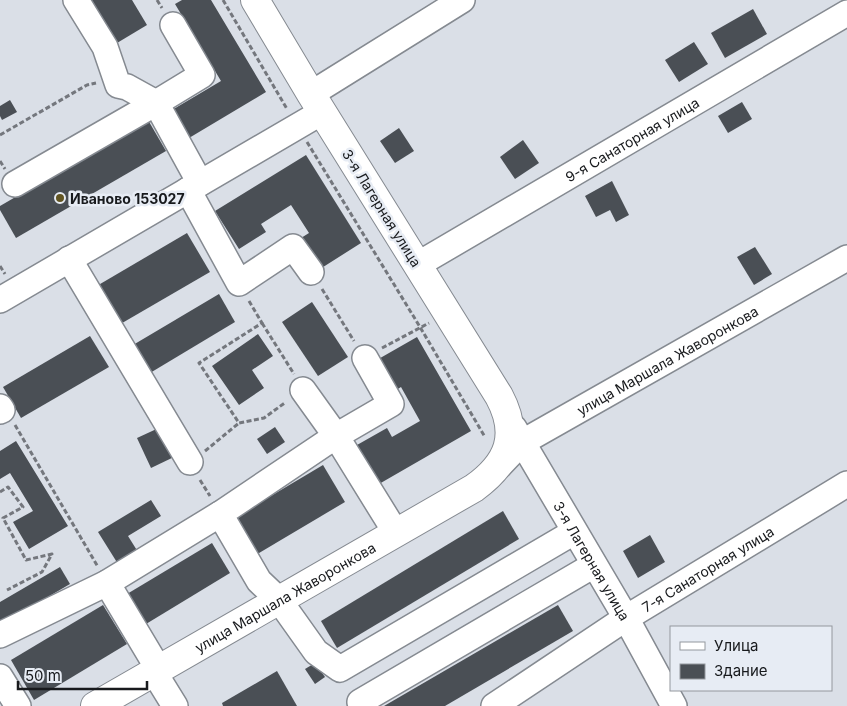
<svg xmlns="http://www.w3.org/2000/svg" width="847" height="706" viewBox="0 0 847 706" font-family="Inter,sans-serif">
	<rect width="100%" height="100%" fill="#dadfe7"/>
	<g fill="#4a4f55">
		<polygon points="91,0 132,0 147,25 117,43"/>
		<polygon points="182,0 211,0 266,92 189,138 172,110 221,81 175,4"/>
		<polygon points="753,9 767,34 725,58 711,33"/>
		<polygon points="694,42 708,64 679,82 665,60"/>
		<polygon points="10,100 17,112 2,120 0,116 0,106"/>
		<polygon points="742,102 752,119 728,133 718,116"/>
		<polygon points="148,120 166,151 16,238 0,210 0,206"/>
		<polygon points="399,128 414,151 395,163 380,141"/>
		<polygon points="523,140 539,163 515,179 500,157"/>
		<polygon points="306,155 361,243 320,269 301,238 309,233 291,205 261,224 266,232 239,249 215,211"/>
		<polygon points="612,181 629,215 616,222 610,210 596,217 585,196"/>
		<polygon points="187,233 210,272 117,326 95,287"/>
		<polygon points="755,247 772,274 754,285 737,257"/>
		<polygon points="219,294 235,322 150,373 133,345"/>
		<polygon points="312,302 348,357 318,376 282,322"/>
		<polygon points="258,334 273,356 252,370 264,388 239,405 212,366"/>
		<polygon points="90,336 109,367 21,418 3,387"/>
		<polygon points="417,337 471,431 379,484 357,445 387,428 392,437 420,421 401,387 393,392 375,361"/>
		<polygon points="163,426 176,456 151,468 137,438"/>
		<polygon points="275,427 285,442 267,454 257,439"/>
		<polygon points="16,441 68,526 29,549 13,522 33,511 10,473 0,479 0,451"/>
		<polygon points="323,465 345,502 254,556 232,519"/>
		<polygon points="151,500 161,516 128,536 138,552 118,564 98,532"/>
		<polygon points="503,511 519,539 337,648 321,621"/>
		<polygon points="650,535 665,562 638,578 623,551"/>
		<polygon points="212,543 230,573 146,624 127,594"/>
		<polygon points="60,567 70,584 0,625 0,602"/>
		<polygon points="103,605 127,644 34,700 11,660"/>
		<polygon points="558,605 573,631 445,706 384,706"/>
		<polygon points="315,663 325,677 315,684 305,669"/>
		<polygon points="277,671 297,706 223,706 222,703"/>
	</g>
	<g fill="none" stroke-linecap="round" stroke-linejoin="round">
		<defs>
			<g id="minor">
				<polyline points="76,0 105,47 118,85 127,87 156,103 200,183"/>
				<polyline points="311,94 462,0"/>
				<polyline points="15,184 156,103 202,75 173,25"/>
				<polyline points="188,190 239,283 293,247 311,272"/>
				<polyline points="69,259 190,462"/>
				<path id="s1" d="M417 265 847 13"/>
				<polyline points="0,300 322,112"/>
				<polyline points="365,358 391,404 336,436 396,533"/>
				<polyline points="303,390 336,436 220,514 259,581 279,600 316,652 340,669 574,532"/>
				<polyline points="0,407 2,410 0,411"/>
				<path id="s2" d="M514 428 626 618 674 706"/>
				<path id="s3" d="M499 466 521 443 847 258"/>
				<polyline points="107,583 159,670"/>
				<polyline points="0,635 107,583 220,514"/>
				<polyline points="154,672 175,706"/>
				<polyline points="0,677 18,706"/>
				<polyline points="360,702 594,565"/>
				<path id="s4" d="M494 706 626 618 847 484"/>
			</g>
			<g id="major">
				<path id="s5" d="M95 706 474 488C509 463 520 435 499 396L311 94 255 0"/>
			</g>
		</defs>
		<use href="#minor" stroke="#858a91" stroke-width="28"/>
		<use href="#major" stroke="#858a91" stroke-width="30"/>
		<g stroke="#74777d" stroke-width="3" stroke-dasharray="5 2.5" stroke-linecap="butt">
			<polyline points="157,0 162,8"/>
			<polyline points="223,0 287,109"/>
			<polyline points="0,135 87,85 96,83"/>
			<polyline points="307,142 420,327 485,437"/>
			<polyline points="0,161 5,169"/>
			<polyline points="0,266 5,274"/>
			<polyline points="322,289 354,341"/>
			<polyline points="249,301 262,323 199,363 239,423 264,418 286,402"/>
			<polyline points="262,323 294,374"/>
			<polyline points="382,348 429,323"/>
			<polyline points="15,425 98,567"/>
			<polyline points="205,451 239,423"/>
			<polyline points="200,480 210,496"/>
			<polyline points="0,492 8,487 23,507 3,518 26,560 52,554 42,572 7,590"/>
		</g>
		<use href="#minor" stroke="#fff" stroke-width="25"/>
		<use href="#major" stroke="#fff" stroke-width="28"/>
	</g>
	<circle fill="#625522" stroke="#e7ecf4" stroke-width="2" cx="60" cy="198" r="5"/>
	<g text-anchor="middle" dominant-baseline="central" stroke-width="5" stroke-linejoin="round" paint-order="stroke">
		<g font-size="14" fill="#181a1d" stroke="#e7ecf4">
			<text stroke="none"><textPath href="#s1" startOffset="249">9-я Санаторная улица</textPath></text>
			<text transform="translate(382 208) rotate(58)">3-я Лагерная улица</text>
			<text stroke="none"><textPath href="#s3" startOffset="200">улица Маршала Жаворонкова</textPath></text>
			<text stroke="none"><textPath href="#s2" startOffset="154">3-я Лагерная улица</textPath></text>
			<text stroke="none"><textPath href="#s4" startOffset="254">7-я Санаторная улица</textPath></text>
			<text stroke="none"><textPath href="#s5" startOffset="219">улица Маршала Жаворонкова</textPath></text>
		</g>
		<g font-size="14" font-weight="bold" fill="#181a1d" stroke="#e7ecf4" text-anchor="start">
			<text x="70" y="198">Иваново 153027</text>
		</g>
	</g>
	<rect x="670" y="626" width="162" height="65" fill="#e7ecf4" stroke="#94989e"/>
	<rect x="680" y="642" width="25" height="8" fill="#ffffff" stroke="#94989e"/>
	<text x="714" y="651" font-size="15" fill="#181a1d">Улица</text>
	<rect x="680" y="664" width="25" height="15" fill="#4a4f55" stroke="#94989e"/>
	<text x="714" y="676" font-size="15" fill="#181a1d">Здание</text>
	<path d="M18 681v8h129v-8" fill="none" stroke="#181a1d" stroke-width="2.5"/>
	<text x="25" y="681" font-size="15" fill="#181a1d" stroke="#e7ecf4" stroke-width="4" paint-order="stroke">50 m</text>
</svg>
